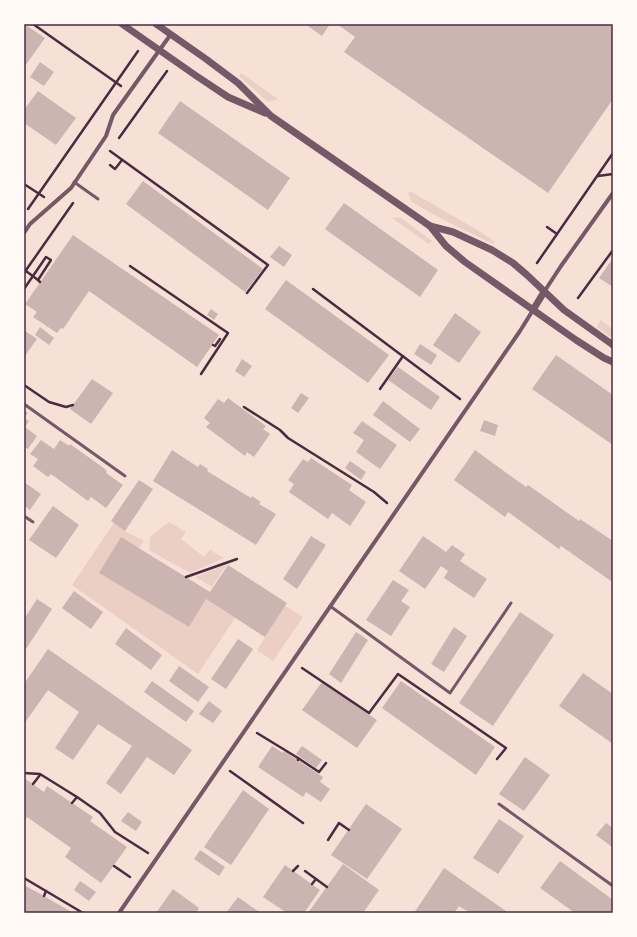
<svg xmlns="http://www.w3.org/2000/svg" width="637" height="937" viewBox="0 0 637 937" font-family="Lora,serif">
	<rect width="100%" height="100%" fill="#f7e1d7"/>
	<g fill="#ebcfc5">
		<polygon points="241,73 278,99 268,102 239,76"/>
		<polygon points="410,191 479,231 495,242 493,244 448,222 429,212 411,201 408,193"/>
		<polygon points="400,217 432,241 429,244 392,218"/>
		<polygon points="601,320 613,330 613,339 597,327"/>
		<polygon points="169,522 186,532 181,539 204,557 210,550 224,558 190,573 149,550 150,537"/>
		<polygon points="114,523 125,531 144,541 139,548 99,573 189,627 206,599 235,618 198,674 72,585"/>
		<polygon points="227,564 212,587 195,577"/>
		<polygon points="285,606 303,617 273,661 257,650"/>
	</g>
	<g fill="#ccb4b1">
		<polygon points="24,24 45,38 25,66 24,65"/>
		<polygon points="305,24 330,24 322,36"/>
		<polygon points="337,24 613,24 613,99 548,193 344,52 355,37"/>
		<polygon points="40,62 54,72 44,86 30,77"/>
		<polygon points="38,91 76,118 56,145 24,123 24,110"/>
		<polygon points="180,101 290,178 268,210 158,133"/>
		<polygon points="143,181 263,269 245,292 126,204"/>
		<polygon points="344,203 438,270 420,297 325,229"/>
		<polygon points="73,235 83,242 219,335 197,367 89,291 63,329 61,328 57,333 33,317 37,312 25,304"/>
		<polygon points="279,246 292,255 284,267 270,257"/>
		<polygon points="613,258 613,287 599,278"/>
		<polygon points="286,280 389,355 368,383 265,309"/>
		<polygon points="211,309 218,314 214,320 207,315"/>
		<polygon points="455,313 481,332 459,363 433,345"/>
		<polygon points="40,327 54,338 49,345 35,335"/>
		<polygon points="24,330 37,339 24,357"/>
		<polygon points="420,344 437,355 431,365 414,354"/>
		<polygon points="556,355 613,395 613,445 532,389"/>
		<polygon points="242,359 252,366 244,377 235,371"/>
		<polygon points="398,367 440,397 431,410 388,380"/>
		<polygon points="92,379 113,393 91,424 70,409"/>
		<polygon points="301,393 309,398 298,413 291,408"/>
		<polygon points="228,398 266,426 263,429 270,434 254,457 247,452 245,456 206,427 210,423 204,418 218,399 224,403"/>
		<polygon points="383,401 420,429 410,442 373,415"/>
		<polygon points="24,410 28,413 24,418 29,421 25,427 37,436 28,449 24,447"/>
		<polygon points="484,420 498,425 495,436 480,431"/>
		<polygon points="362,421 397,445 380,469 356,452 364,440 353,433"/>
		<polygon points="41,440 54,449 60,440 69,446 70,444 105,469 107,472 106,473 123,485 106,508 91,497 88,501 51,474 48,477 33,466 38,459 30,454"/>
		<polygon points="172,450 198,467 200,464 208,469 207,471 251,498 252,496 261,502 259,504 276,514 256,545 153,481"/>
		<polygon points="475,450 526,487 528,485 579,521 580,519 613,541 613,578 611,581 561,546 559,549 508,512 505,517 454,480"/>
		<polygon points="311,458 352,485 349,490 366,502 350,526 332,513 328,519 289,492 294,484 288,480 303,459 308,462"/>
		<polygon points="350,461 366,472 361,480 345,468"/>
		<polygon points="139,480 153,489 125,531 111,521"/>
		<polygon points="24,482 41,494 30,510 24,505"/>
		<polygon points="53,506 79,525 56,558 29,540"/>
		<polygon points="311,536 326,545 297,589 283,579"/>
		<polygon points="423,536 446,552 452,545 465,554 460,561 487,579 474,598 444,578 448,571 441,566 425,589 399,571"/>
		<polygon points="121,537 210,592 228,565 287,603 265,637 206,599 189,627 99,573"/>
		<polygon points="393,580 409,590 401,601 410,607 391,636 366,620"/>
		<polygon points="74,591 103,612 91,629 62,608"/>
		<polygon points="37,599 52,609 26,649 24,648 24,619"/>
		<polygon points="520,612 554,635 493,726 459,703"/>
		<polygon points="454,627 467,636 444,672 431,664"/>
		<polygon points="126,628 162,655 151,670 115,644"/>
		<polygon points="356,632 368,640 341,683 329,674"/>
		<polygon points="238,639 253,649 226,689 211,679"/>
		<polygon points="48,649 192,750 174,775 147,757 121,794 106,783 132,746 98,724 73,760 55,748 79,712 48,690 24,724 24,684"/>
		<polygon points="179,666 209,687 198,702 169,681"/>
		<polygon points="583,673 613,694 613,744 559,706"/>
		<polygon points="152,681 194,711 186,722 144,692"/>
		<polygon points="401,681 495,747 476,775 382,708"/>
		<polygon points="322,682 377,720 357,748 302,710"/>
		<polygon points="209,701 222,711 213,723 199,714"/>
		<polygon points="272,746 283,753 284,751 323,777 320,782 330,789 321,802 306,792 303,797 258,767"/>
		<polygon points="302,746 322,760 316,768 296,754"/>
		<polygon points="525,757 550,775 524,811 499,794"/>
		<polygon points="24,778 44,792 47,786 93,817 90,821 127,847 101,883 65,857 71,848 27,817 24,821"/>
		<polygon points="243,790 269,809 231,865 204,847"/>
		<polygon points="366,804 402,829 367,879 331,855"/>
		<polygon points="128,812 142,822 136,831 121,821"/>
		<polygon points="499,819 524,836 498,874 473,858"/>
		<polygon points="606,823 613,828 613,845 612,847 596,835"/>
		<polygon points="200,850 225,867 219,876 194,859"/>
		<polygon points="560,861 613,900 613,913 575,913 540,888"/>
		<polygon points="343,864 379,890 363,913 308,913"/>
		<polygon points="285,865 320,890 304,913 287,913 263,897"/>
		<polygon points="444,868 506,911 505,913 470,913 459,906 454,913 414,913"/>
		<polygon points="80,881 96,892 89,901 74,890"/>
		<polygon points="24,885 44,896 73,913 24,913"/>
		<polygon points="173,889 199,908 196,913 156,913"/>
		<polygon points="238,897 249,905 261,913 226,913"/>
	</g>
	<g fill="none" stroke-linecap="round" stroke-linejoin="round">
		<g stroke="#4a2c40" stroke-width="2.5">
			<polyline points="33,24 121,86"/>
			<polyline points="119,138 167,71"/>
			<polyline points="110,151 268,265 247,293"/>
			<polyline points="110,165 115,169 122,160"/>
			<polyline points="598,176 613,174"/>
			<polyline points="24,184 44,197"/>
			<polyline points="28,209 138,51"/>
			<polyline points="547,227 557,234"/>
			<polyline points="537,263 613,153"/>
			<polyline points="130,266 228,333 201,374"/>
			<polyline points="26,271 38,280"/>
			<polyline points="24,273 73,203"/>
			<polyline points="24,289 46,257 51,260 38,280 40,282"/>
			<polyline points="313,289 460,399"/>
			<polyline points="578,298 613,250"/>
			<polyline points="213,345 215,346 220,339"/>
			<polyline points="24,385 49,402 66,407 73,405"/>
			<polyline points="380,389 403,356"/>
			<polyline points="244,407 280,430 288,438 374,492 387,503"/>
			<polyline points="186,577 237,559"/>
			<polyline points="302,668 369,713 398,674 506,748 497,759"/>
			<polyline points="257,733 298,758"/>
			<polyline points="298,760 298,758 319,772 326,763"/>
			<polyline points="230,771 303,823"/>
			<polyline points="24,773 40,774 77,797 100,813 115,832 148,853"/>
			<polyline points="33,784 40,775"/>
			<polyline points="72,803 77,797"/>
			<polyline points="328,840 339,823 349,830"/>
			<polyline points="114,866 130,877"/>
			<polyline points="293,871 298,866"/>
			<polyline points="305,871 327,887"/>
			<polyline points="24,878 83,913"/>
			<polyline points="312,884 316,879"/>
			<polyline points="44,896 46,891"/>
		</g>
		<g stroke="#755966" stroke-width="3">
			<polyline points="74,182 98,199"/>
			<polyline points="24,404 125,476"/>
			<polyline points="24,516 33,522"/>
			<polyline points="330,606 450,693 511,603"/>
			<polyline points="499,804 613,886"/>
		</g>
		<g stroke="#755966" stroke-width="4">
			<polyline points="24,233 30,224 71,188 106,136 113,115 171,34"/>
			<polyline points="544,292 561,266 613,193"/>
			<polyline points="119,913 520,331 533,310"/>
		</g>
		<g stroke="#755966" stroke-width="7">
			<polyline points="122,24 195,75 228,97 265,113"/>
			<polyline points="156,24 206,59 238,83 271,116 430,226 446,246 465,262 576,340 604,358 613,362"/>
			<polyline points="430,226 453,232 492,250 513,263 527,275 564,310 613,345"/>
			<polyline points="533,310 544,292"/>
		</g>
	</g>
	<rect width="637" height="937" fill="none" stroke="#fffaf5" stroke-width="50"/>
	<rect x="25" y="25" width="587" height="887" fill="none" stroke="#4a2c40" stroke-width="1.5"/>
</svg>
